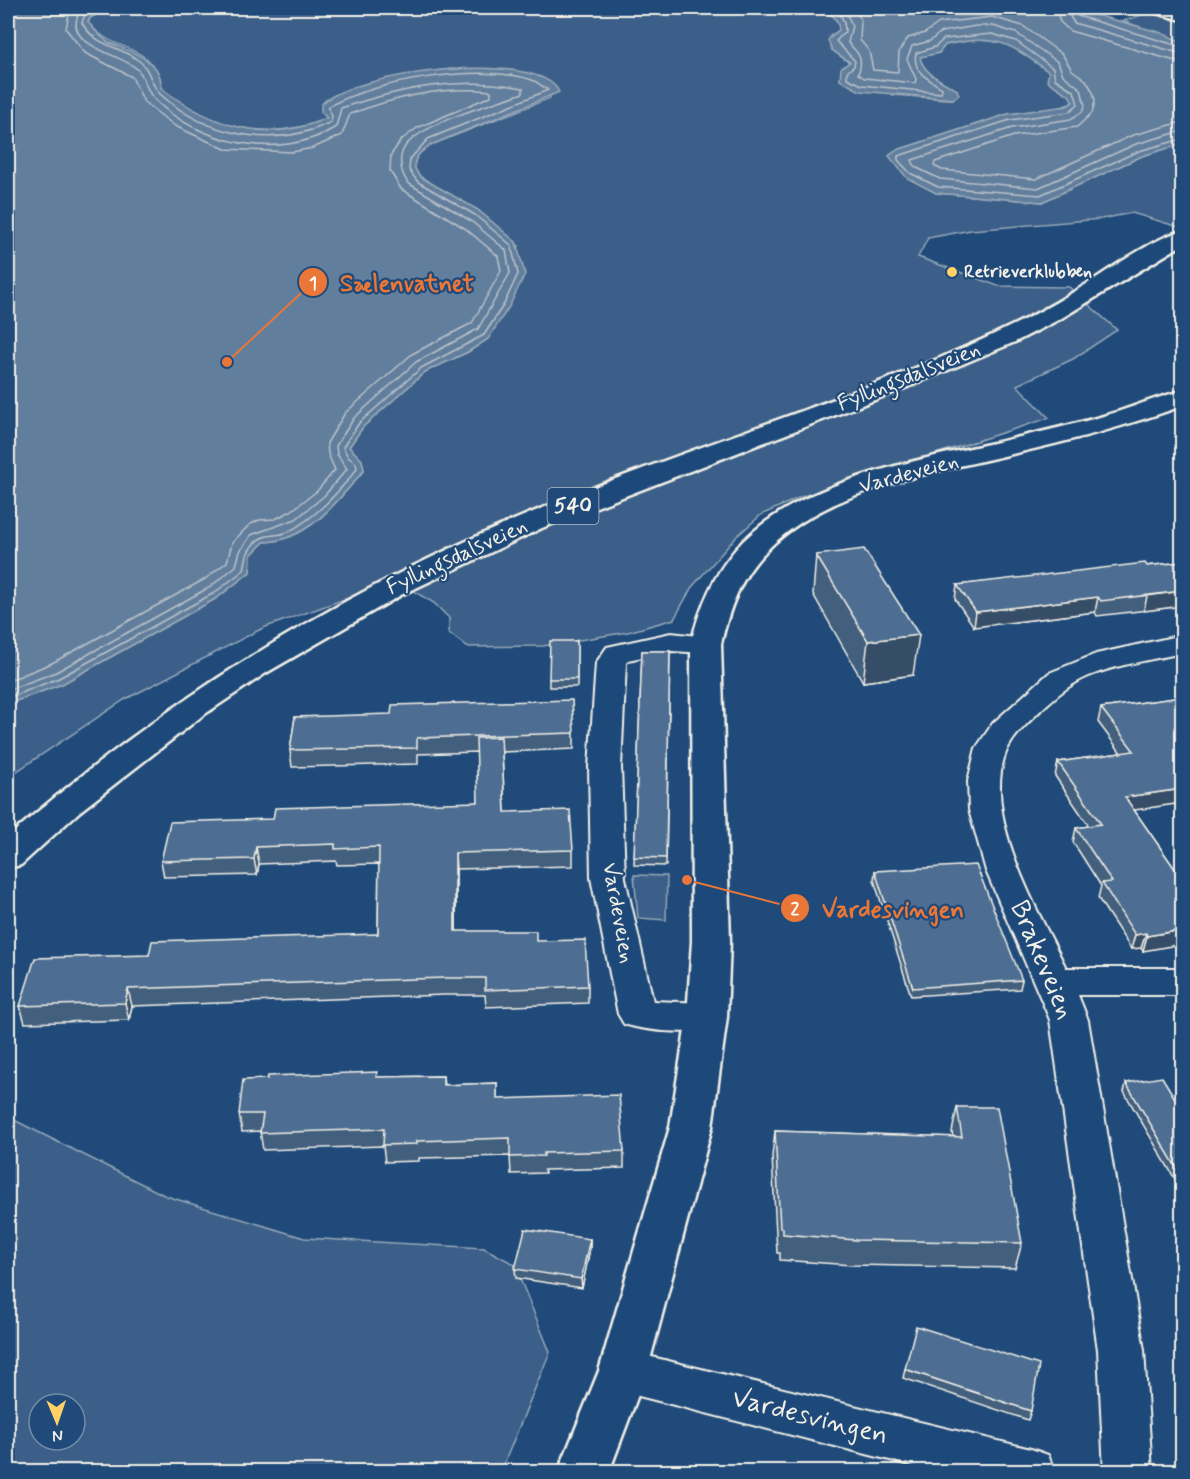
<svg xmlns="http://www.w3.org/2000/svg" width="1190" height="1479" viewBox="0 0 1190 1479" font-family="Mynerve,sans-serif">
	<rect width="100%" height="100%" fill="#1f4a7a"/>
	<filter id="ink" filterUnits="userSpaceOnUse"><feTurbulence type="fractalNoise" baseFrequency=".0167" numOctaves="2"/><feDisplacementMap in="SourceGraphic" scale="12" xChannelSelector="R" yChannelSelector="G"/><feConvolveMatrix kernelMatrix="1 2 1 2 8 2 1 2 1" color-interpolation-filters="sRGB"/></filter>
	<g filter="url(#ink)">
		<g fill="#3a5f88" stroke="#97a8b8" stroke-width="1.5" fill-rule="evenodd">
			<path d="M108 8H816C829 12 838 16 839 30L830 36 832 50 893 95 946 99H953L957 90C943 82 923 74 919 57L939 53 945 45C997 34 1008 42 1049 72L1048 81 1069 95 1073 102 1058 109 1008 114 894 151 936 193 1042 202 1142 156 1182 144V228L1132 213 1101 219 971 230 928 238 918 257 998 286 1069 287 1117 330 1073 359 1017 385 1049 418 803 496 761 515 737 536 692 587 674 619 628 632 543 646 467 647 449 633V618L434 603 410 589H373L263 628 124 700 8 777V704L62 684 217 598 250 572 251 555 264 542C308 542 338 501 364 470L362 460 349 447 363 427 425 372 468 352 488 339 519 246 478 210 422 178C407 165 417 153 431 145L550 98 547 81C489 63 445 66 387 80 366 85 345 91 325 100L328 118C272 142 210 129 164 90 155 82 156 65 146 58 123 42 110 47 88 23L90 18Z"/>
			<polygon points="1163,8 1182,8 1182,42 1123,21"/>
			<polygon points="634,875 667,876 666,920 638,918"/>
			<path d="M8 1117 166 1196 304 1238 484 1248 514 1264 550 1352 501 1471H8ZM39 1404H75V1440H39Z"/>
		</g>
		<g fill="#627e9d" stroke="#9cacbb" stroke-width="1.5">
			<path d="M8 8H108L90 18 88 22C94 29 100 37 108 42 127 51 164 59 161 88 212 126 266 145 327 118L321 112V105C347 73 540 48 559 92L431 145C417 153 407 165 422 178L478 210 516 242 525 274 509 307 488 339 468 352 425 372 363 427 349 447 362 460 364 470C338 501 308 541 264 542L251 555 250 572 217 598 62 684 8 704Z"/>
			<path d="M816 8H1070L1159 32 1182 42V144L1142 156 1042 202 936 193 907 178 889 156 894 151 1008 114 1067 106 1073 102 1069 95 1047 81 1049 72C1008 42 997 34 945 45L939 53 920 57C923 74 944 82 957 90L959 95 953 99 860 91 840 80 841 68 850 62 832 50 828 40 839 30C838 16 829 12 816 8Z"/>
		</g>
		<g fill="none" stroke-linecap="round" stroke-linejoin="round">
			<g stroke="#bac3ca" stroke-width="1.5">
				<path d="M832 8C842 13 845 21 845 32L836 41 855 61 854 66 847 72V78L862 85 941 93 942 88C928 79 912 72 916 53L935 47 944 39 992 34 1016 41 1053 68 1055 79 1074 91 1078 104 1069 112 1010 120 898 156V160L910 173 938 187 1040 195 1139 151 1182 139"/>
				<path d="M844 8 852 25 848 43C859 53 864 60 858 74L864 78 915 83 916 79 907 59 912 46 930 41 941 32 976 26H993L1016 33 1058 62 1063 75 1081 89 1085 106 1082 112 1071 119 1012 128 912 160 915 167 940 179 1038 188 1136 144 1182 131"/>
				<polyline points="855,8 861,20 860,40 869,51 873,70 898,72 899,51 908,38 925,33 939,23 992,17 1023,26 1062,54 1072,70 1086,80 1093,92 1095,101 1092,113 1077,127 1014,136 935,162 934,166 942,170 1036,179 1133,135 1182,122"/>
				<polyline points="1056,8 1060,22 1070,31 1182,63"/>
				<polyline points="1065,8 1074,23 1182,54"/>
				<polyline points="1073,8 1078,16 1182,47"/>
				<path d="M8 681 52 663 205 579 227 562 232 543 249 525 259 520 275 519 291 511 317 491 335 470 328 454 327 443 345 413 412 354 472 323 501 271 498 256 466 229 401 189 390 171 391 155 401 140 417 128 491 96V91C442 86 396 97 350 114L342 135 313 148 292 152 225 149 175 126 144 102 132 77 85 53 66 29 70 8"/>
				<path d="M8 690 56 672 210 587 236 566 240 551 251 535 296 519 324 496 347 469 337 454 336 446 354 418 416 362 478 329 510 273 506 250 471 221 408 183C400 172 397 155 407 144 428 121 493 104 523 93V88C459 76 402 88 341 108L336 127C280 162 199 144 154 99 145 90 146 76 136 68 116 52 57 44 82 8"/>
				<path d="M8 698 59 678 214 593 244 570C246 558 247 549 257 541 266 533 277 537 288 532 316 517 337 494 357 469L356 463 348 457 343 447 359 423 421 368 484 335 504 304 518 274 511 245 475 215 418 182 409 170 410 159 428 139 548 90C543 87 538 82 532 80 484 63 371 81 328 107L332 116 331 122C274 150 206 136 160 94 150 85 151 69 138 60 118 45 96 47 82 23L85 14 95 8"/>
			</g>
			<defs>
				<g id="street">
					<path d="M671 633 716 638 721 644 716 650 706 653 671 651 628 660 626 663 621 767 625 878 653 1001 707 1003 720 1007 726 1017 720 1027C696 1035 649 1032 624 1024L618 1014 591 878 589 767 596 663 607 647Z"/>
					<path d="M1182 635V653C1151 660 1119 664 1089 676 1070 684 1056 696 1041 710 1029 722 1016 733 1008 748 978 812 1039 911 1066 968H1182V995H1078L1088 1020 1144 1350 1152 1472H1104L1098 1350 1050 1020 986 871 969 810 968 781 976 748 993 723 1049 673 1096 654Z"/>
					<polygon points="623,1350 1031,1449 1048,1455 1055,1472 937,1472 623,1392 607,1386 600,1371 607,1356"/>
				</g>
				<path id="secondary" d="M1182 391V406C1127 426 1070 441 1012 454 930 474 827 488 766 551 740 577 729 609 721 644L730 941 727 1017 712 1127 647 1371 609 1472H558L599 1371 670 1127 687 1017 692 941 691 644C699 610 712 577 735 550 798 476 938 457 1028 435 1058 428 1088 421 1117 412 1139 405 1160 396 1182 391Z"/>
				<g id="primary">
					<polygon points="1147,8 1169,8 1182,11 1182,20 1149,11"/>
					<path d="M1182 231V245L1060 319 1015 342 898 391 542 528 401 595 266 673 202 716 79 812 21 865 8 868V837C162 703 333 596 521 517 659 458 802 415 940 358 985 339 1030 319 1072 293 1100 277 1152 238 1182 231Z"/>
				</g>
			</defs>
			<use href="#street" stroke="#f4f1e8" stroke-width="4"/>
			<use href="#secondary" stroke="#f4f1e8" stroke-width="5"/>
			<use href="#primary" stroke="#f4f1e8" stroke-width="5"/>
			<use href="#street" fill="#1f4a7a" fill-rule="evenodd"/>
			<use href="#secondary" fill="#1f4a7a" fill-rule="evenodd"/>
			<use href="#primary" fill="#1f4a7a" fill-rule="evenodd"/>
		</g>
		<g fill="#425f7e" stroke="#f4f1e8" stroke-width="1.5">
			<polygon points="816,555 913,675 863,682 813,594"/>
			<polygon points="1182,562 1182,606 1097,616 1095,612 974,627 955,599 957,585"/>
			<polygon points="577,641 577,687 549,687 549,679"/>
			<polygon points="642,651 670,651 666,866 634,865"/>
			<polygon points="1182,697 1134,810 1182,879 1143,951 1141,948 1131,949 1098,898 1101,886 1073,842 1076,828 1089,826 1055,776 1058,762 1121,753 1098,722 1101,708"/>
			<polygon points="295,717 574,733 574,749 502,752 505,812 573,850 573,866 456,869 456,931 536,941 588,986 588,1003 486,1007 485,995 445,995 132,1006 129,1020 25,1023 20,1006 149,955 378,934 379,864 337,865 336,861 259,864 257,875 164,877 161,861 273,819 478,802 477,752 418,754 418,764 292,767 290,750"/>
			<polygon points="875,871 1022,980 1020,989 911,996 874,880"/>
			<polygon points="443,1076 444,1085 497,1083 497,1099 624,1151 624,1168 544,1170 545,1173 511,1174 510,1156 419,1158 419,1161 385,1162 383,1146 263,1150 260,1131 242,1132 239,1114 377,1077"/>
			<polygon points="1126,1083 1182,1110 1182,1191 1124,1092"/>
			<polygon points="957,1107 1022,1243 1015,1268 852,1265 780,1260 780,1253 777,1253 772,1156 775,1131 953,1137 952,1132"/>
			<polygon points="590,1239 590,1248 582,1288 516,1278 515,1269"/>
			<polygon points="905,1369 1031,1411 1028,1420 903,1378"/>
		</g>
		<g fill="#364d66" stroke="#f4f1e8" stroke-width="1.5">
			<polygon points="1182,591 1182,606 1144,611 1147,596"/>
			<polygon points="1098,597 1095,612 974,627 976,612"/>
			<polygon points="919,635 913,675 863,682 868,641"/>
			<polygon points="1182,789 1182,803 1121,812 1125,797"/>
			<polygon points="256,847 259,864 257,875 254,859"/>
			<polygon points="455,853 456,869 456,948 455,931"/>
			<polygon points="1182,930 1182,944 1143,951 1147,936"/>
			<polygon points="1146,933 1141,948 1131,949 1135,935"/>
			<polygon points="128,989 132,1006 129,1020 125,1003"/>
			<polygon points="590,1239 590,1248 582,1288 581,1279"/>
		</g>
		<g fill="#4d6e92" stroke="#f4f1e8" stroke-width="1.5">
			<polygon points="864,549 919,635 868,641 816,555"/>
			<polygon points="1182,562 1182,591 1101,601 1098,597 976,612 957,585 1145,563 1147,566"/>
			<polygon points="550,641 577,641 577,679 549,679"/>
			<polygon points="642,651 670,651 666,858 634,857"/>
			<polygon points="1182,697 1182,789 1125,797 1182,879 1182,930 1147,936 1146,933 1135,935 1102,883 1112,882 1076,828 1101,824 1058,762 1134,751 1101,708"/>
			<polygon points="572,700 574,733 417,738 417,748 290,750 295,717 391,714 392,705"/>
			<polygon points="501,737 505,812 570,810 573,850 455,853 455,931 536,931 536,941 585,940 588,986 485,990 485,978 444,978 128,989 125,1003 20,1006 35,958 149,955 152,941 378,934 379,847 335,849 335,844 256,847 254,859 161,861 170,822 273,819 275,808 478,802 476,738"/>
			<polygon points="976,865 1022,980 913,988 875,871"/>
			<polygon points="377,1072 376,1077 443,1076 443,1085 497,1083 497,1099 619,1095 624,1151 544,1153 544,1156 510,1157 510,1138 417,1141 417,1144 383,1145 384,1129 260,1133 263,1114 239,1114 243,1080 267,1079 268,1076"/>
			<polygon points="1162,1077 1182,1110 1182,1177 1126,1083"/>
			<polygon points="957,1107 997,1107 1022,1243 856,1240 783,1234 783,1228 780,1228 775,1131 962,1137"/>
			<polygon points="525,1229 590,1239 581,1279 515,1269"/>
			<polygon points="916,1326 1039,1365 1031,1411 905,1369"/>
		</g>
	</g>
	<circle fill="#ffd166" stroke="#1f4a7a" stroke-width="2" cx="952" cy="272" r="6"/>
	<g text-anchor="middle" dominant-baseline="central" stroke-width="4.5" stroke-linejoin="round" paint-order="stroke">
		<g font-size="18" font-weight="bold" fill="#f4f1e8" stroke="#1f4a7a" text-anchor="start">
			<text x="964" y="272">Retrieverklubben</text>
		</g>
		<rect fill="#1f4a7a" stroke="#b4bfc7" stroke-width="1.5" x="547.5" y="488" width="51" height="36" rx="4.5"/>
		<g font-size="21" font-weight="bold" fill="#f4f1e8">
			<text x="573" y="506">540</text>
		</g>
		<g font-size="22" fill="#f4f1e8" stroke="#1f4a7a">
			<text transform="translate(909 377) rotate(-22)">Fyllingsdalsveien</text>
			<text transform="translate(909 474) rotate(-15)">Vardeveien</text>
			<text transform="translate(457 557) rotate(-25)">Fyllingsdalsveien</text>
			<text transform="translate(618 913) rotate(80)">Vardeveien</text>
		</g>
		<g font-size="27" fill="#f4f1e8" stroke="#1f4a7a">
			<text transform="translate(1042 960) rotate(67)">Brakeveien</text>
			<text transform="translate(810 1417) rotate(14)">Vardesvingen</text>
		</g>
	</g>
	<path fill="none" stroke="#ea7738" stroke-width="2" d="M227 362L313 282M687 880L795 908"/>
	<g fill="#ea7738" stroke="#1f4a7a" stroke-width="2">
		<circle cx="227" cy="362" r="6"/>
		<circle cx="687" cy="880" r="6"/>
		<circle cx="313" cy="282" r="15"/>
		<circle cx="795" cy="908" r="15"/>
	</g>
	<g font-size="18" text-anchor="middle" font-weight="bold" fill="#fff">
		<text x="313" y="289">1</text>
		<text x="795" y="914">2</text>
	</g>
	<g font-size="24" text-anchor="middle" font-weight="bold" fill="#ea7738" stroke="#1f4a7a" stroke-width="4.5" stroke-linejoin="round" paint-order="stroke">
		<text x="407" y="291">Sælenvatnet</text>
		<text x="893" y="917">Vardesvingen</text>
	</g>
	<rect width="1190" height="1479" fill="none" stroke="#1f4a7a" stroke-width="30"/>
	<rect x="15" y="15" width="1160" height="1449" fill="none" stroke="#f4f1e8" stroke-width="2" filter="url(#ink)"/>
	<g transform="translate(57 1422) rotate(178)"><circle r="28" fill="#1f4a7a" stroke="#748da6" stroke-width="1.5"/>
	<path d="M0-4.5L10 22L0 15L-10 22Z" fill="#ffd166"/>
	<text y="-9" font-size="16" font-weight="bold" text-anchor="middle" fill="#f4f1e8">N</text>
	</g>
</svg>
